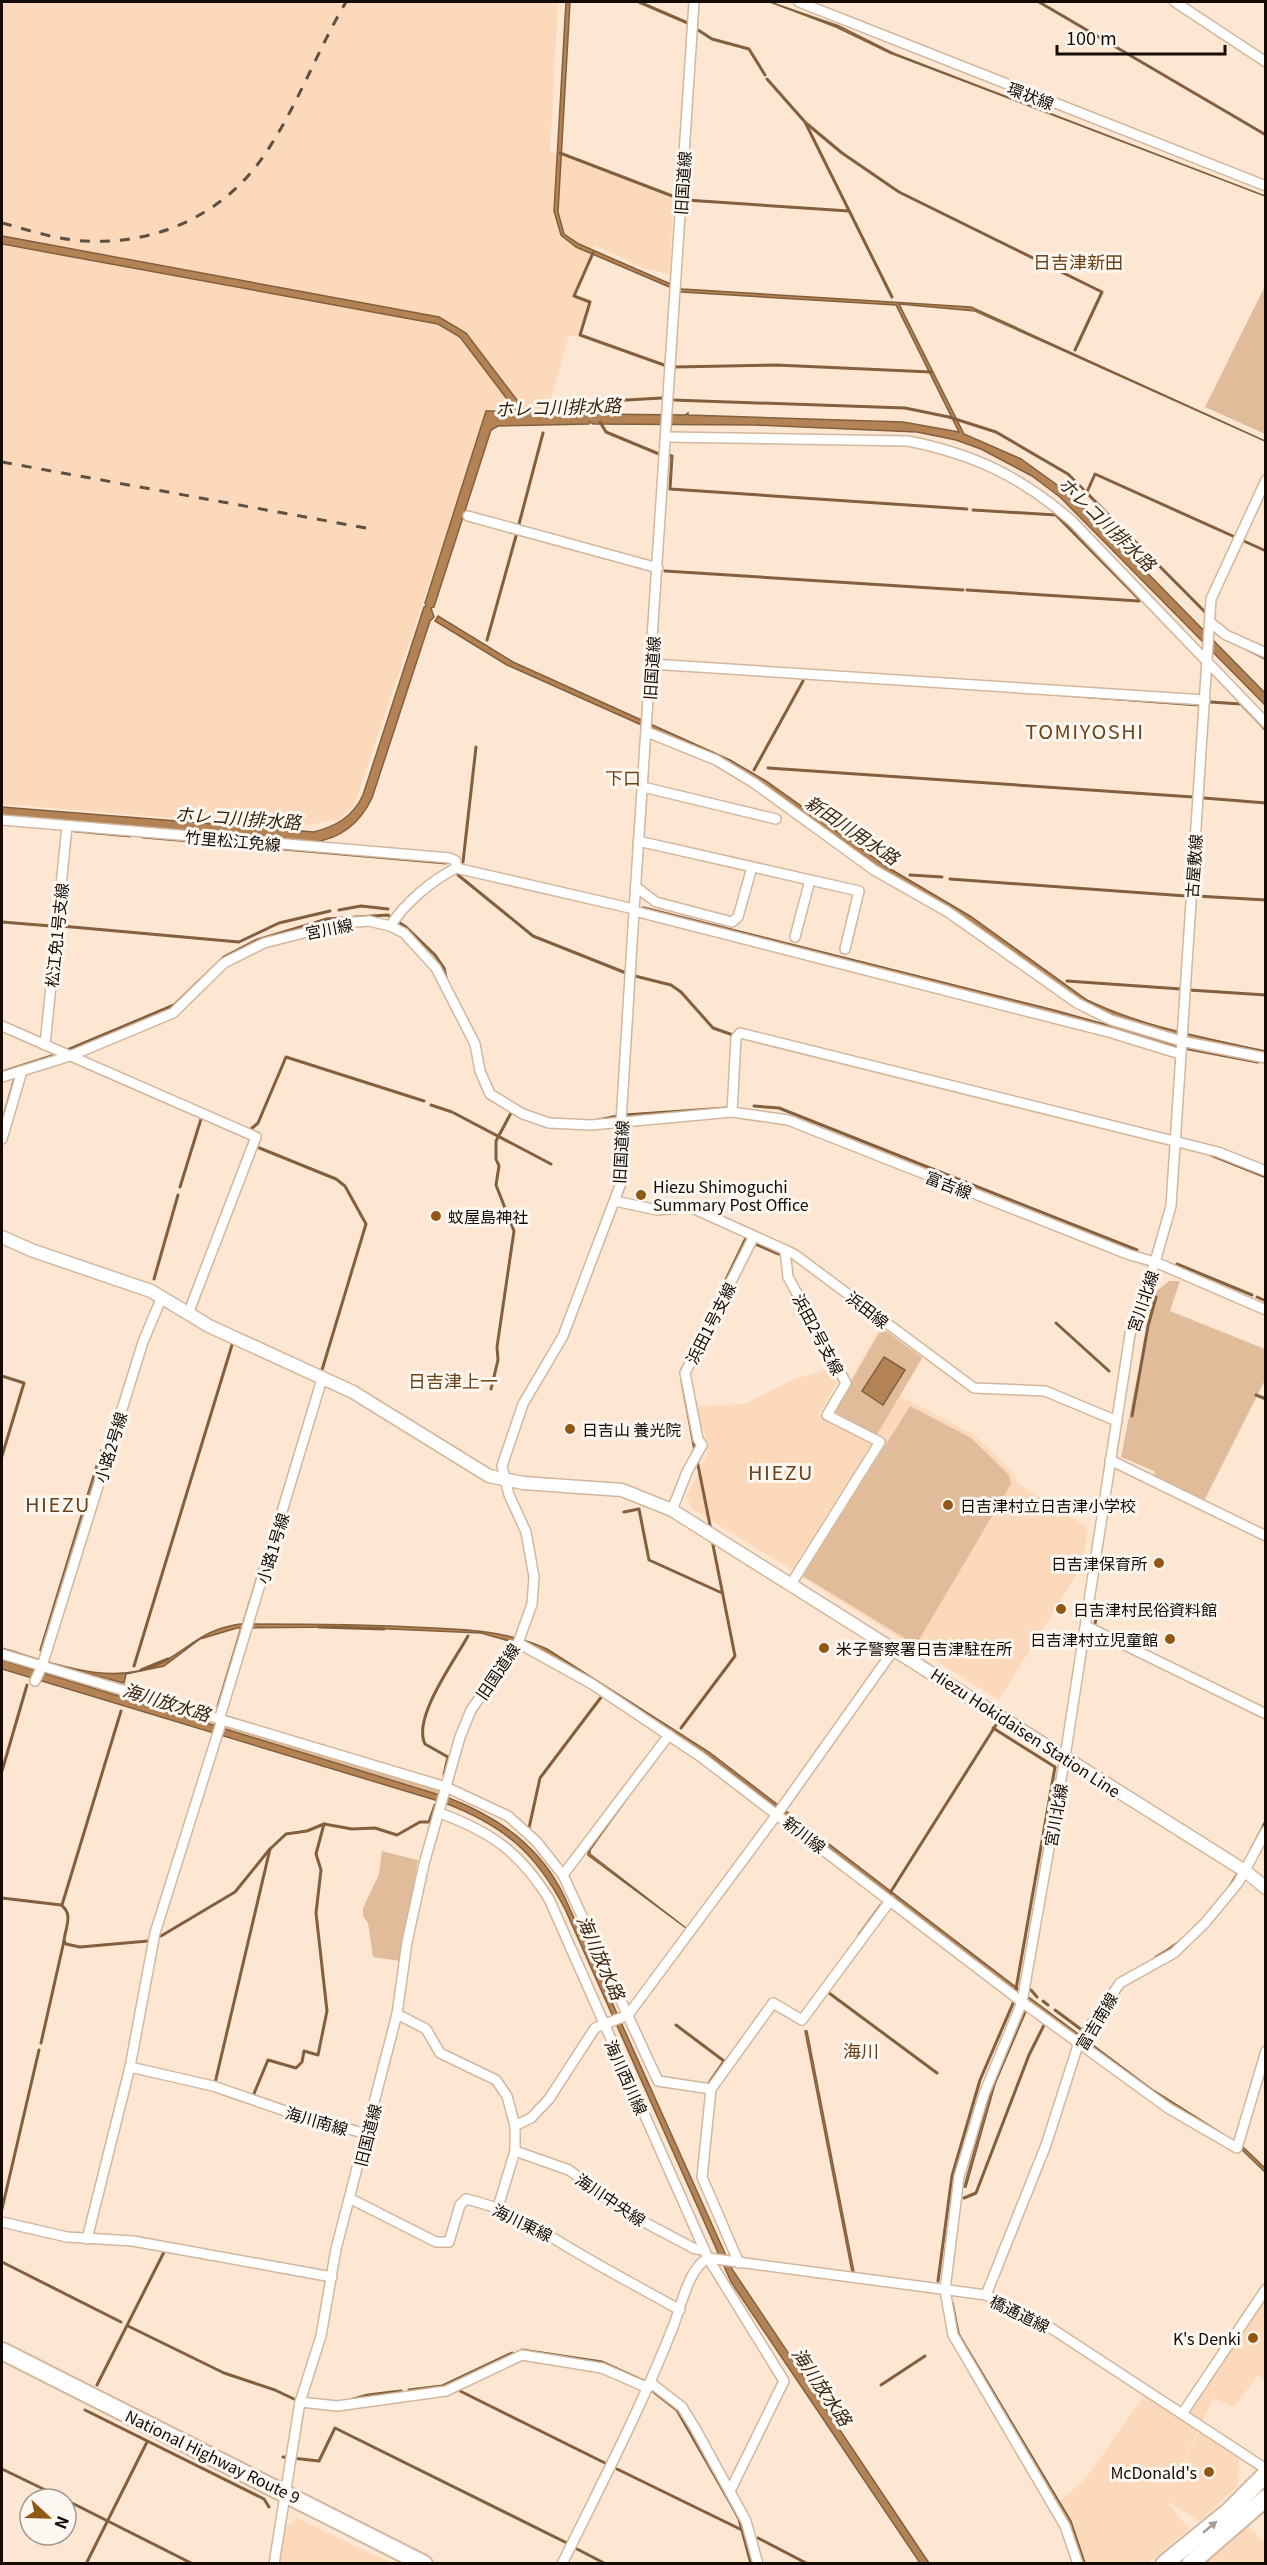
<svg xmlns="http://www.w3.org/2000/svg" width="1267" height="2565" viewBox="0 0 1267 2565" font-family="Georgia,'Noto Sans JP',serif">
	<rect width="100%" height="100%" fill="#fde7d2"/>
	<g fill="#fbd9ba">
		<polygon points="2,2 558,2 550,152 673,197 670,274 646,269 594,245 573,297 588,303 577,337 569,335 548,409 488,409 354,806 339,819 294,828 2,804"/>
		<polygon points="882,1324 924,1357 900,1396 974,1435 1014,1474 1017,1483 1088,1528 1081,1575 1077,1574 999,1700 800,1576 883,1441 833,1411"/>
		<polygon points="827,1369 837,1382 819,1414 872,1443 792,1570 691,1508 687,1496 707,1455 705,1435 696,1406 744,1404 793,1380"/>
		<polygon points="1265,2301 1265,2381 1258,2375 1234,2407 1214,2398 1202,2420 1190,2412"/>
		<polygon points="1145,2395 1198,2430 1167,2497 1199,2431 1239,2458 1238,2486 1199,2521 1165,2500 1189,2529 1148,2563 1081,2563 1056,2505 1086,2478"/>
		<polygon points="297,2518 359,2548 392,2563 279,2563 283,2536 289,2524"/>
		<polygon points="1248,2526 1265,2543 1265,2563 1205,2563"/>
	</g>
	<g fill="#e1bc9b">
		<polygon points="1265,286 1265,434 1205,407"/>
		<polygon points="1169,1281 1180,1281 1170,1311 1265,1349 1265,1380 1204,1501 1156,1477 1154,1471 1121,1457 1154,1293"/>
		<polygon points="882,1328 922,1358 876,1436 834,1411"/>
		<polygon points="910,1406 971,1438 1009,1475 1011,1484 916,1645 803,1576"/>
		<polygon points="49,1674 100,1685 217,1722 216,1726"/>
		<polygon points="224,1724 438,1789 440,1795 223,1728"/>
		<polygon points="382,1851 418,1860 400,1961 373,1957 368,1923 363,1916 363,1908 379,1874"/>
	</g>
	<g fill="#b38355" stroke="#835f3d" stroke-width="1.5">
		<path d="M566 2H570L558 212 564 234 579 244 682 289 971 307 1265 441 975 311 899 304 964 434 1021 459 1071 495 1265 693V705L1060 497 1032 476 981 449 956 440 917 432 755 425 593 424 590 422 589 424 498 426 491 430 434 607 431 608 434 617 430 621 372 798C360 823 341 839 313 842L2 815V807L314 832C336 826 353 817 363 795L424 607 426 606 425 603 486 411H516L460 337 438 324 2 244V236L439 317 466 333 526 412 590 413 591 416 593 414 685 415 688 413V415L903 422 959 432 896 305 681 292 576 247 561 235 554 211Z"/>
		<polygon points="770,2 839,26 893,53 1265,196 890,53 836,27"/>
		<path d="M438 616 513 662 730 760 766 781 887 867 970 916 1087 1000C1143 1027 1205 1038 1265 1051V1055L1187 1039 1121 1020 1084 1004 968 920 883 870 765 785 655 731 507 665 435 621Z"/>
		<polygon points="643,907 1054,1010 1187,1047 1259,1060 1258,1063 1185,1049 1109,1027 642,909"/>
		<polygon points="884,1357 905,1370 883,1405 862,1391"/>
		<polygon points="101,1450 103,1450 42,1651 40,1650"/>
		<path d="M240 1624C297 1624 354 1624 411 1627 458 1629 503 1629 547 1649L709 1752 1030 1998 1153 2090 1242 2146 1265 2168V2172L1240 2148 1150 2092 1028 2000 707 1754 544 1651 481 1633 344 1627 237 1628 200 1639 164 1666 126 1674 124 1683 2 1651V1648C50 1662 114 1689 163 1662 192 1646 204 1629 240 1624Z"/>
		<path d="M2 1660 449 1798C500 1818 541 1847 565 1898L732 2269 929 2563H920L731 2282 565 1909C535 1851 502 1825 445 1803L2 1669Z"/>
		<polygon points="667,1743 590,1850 590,1854 686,1928 588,1855 588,1850"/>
		<polygon points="1025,2008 1027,2009 995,2084 966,2187 964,2187 993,2083"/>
		<polygon points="805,2031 807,2031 854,2272 852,2272"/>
		<polygon points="953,2303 959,2334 1071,2521 1085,2563 1082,2563 1068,2522 957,2334 951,2304"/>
	</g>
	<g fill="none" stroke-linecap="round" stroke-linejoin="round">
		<g stroke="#835f3d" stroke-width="3">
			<polyline points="639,2 690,24"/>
			<polyline points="1039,2 1266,135"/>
			<polyline points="698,30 712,39 749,49 765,75"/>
			<polyline points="767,79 805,122 892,297"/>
			<polyline points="806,123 842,153 899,192 1102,292 1075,350"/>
			<polyline points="560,153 675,197"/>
			<polyline points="686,200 849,211"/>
			<polyline points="593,253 574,296 590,302 580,335 664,365"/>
			<polyline points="675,367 776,365 931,372"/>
			<polyline points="673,400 905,408 949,417 996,432 1068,474 1208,615"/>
			<polyline points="590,402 662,398"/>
			<polyline points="600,422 606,432 659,454 672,456 670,489 967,509"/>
			<polyline points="1087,492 1095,474 1266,551"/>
			<polyline points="973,510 1056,515 1140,600"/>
			<polyline points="519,524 543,433"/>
			<polyline points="665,571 963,590"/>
			<polyline points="967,590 1139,601"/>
			<polyline points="487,640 516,536"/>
			<polyline points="1235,643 1266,659"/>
			<polyline points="1064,695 1199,705"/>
			<polyline points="1210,702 1241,704 1266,730"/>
			<polyline points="768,768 1193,797"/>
			<polyline points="754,770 803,681"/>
			<polyline points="1204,798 1266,803"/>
			<polyline points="75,831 130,836"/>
			<polyline points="143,837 446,863"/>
			<polyline points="463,862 476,747"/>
			<polyline points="458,875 533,936 626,973"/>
			<polyline points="910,875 942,877"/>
			<polyline points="950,879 1186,896"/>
			<polyline points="1196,896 1266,900"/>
			<polyline points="339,910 361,906 388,909"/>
			<polyline points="2,922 51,926"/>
			<polyline points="61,926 239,942 279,923 330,911"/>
			<polyline points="635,976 671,985 681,992 713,1028 733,1035"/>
			<polyline points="1067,981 1181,989"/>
			<polyline points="1189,990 1266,995"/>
			<polyline points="65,1051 174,1005 224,957 257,940 327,919 388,915 406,927 435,955 444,968 447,982"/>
			<polyline points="2,1072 58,1054"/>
			<polyline points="431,1105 452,1112"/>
			<polyline points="754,1106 779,1108 1137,1250"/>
			<polyline points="454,1113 551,1164"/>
			<polyline points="625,1115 726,1108"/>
			<polyline points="598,1120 618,1116"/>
			<polyline points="2,1123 14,1081"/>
			<polyline points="251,1129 258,1123 286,1057 424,1101"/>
			<polyline points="257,1147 336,1179 345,1186 366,1224 322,1370"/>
			<polyline points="1211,1155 1266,1177"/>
			<polyline points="180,1187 201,1119"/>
			<polyline points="753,1243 779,1254"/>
			<polyline points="1177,1264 1252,1295"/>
			<polyline points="154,1279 178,1195"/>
			<polyline points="1257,1297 1266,1301"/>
			<polyline points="1056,1323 1109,1371"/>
			<polyline points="695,1344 746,1238"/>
			<polyline points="2,1376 24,1383 2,1456"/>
			<polyline points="682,1381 695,1451"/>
			<polyline points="491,1389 498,1360 497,1347 514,1231 496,1185 499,1166 496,1159 496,1141 512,1111"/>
			<polyline points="1256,1395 1266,1399"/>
			<polyline points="1132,1416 1148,1326 1156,1297"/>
			<polyline points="697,1460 711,1530"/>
			<polyline points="624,1512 639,1509 649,1560 722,1593"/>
			<polyline points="244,1622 293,1461"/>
			<polyline points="1095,1624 1096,1618"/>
			<polyline points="319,1627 384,1629"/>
			<polyline points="134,1666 232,1345"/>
			<polyline points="141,1670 168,1659"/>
			<polyline points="218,1706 241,1630"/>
			<polyline points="681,1728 735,1656 712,1540"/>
			<polyline points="993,1728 1055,1767 1016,1989"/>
			<polyline points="2,1771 27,1685"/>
			<path d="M444 1774 448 1757 425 1744C412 1718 455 1660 468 1636"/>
			<polyline points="529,1828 540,1778 602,1696"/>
			<polyline points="1252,1848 1266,1821"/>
			<polyline points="890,1893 996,1725"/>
			<path d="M2 1898 61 1905C74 1914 65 1928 64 1941L66 1944 80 1947 148 1941"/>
			<polyline points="62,1905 121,1711"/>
			<polyline points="859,1935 881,1905"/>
			<polyline points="161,1936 235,1892 269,1850 286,1834 307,1831 324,1824 352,1829 375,1828 397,1835 420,1822 429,1822 435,1805"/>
			<path d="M1156 1957C1188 1941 1218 1906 1237 1875"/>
			<polyline points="1031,1990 1037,1997"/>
			<polyline points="829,1993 937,2073"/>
			<polyline points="1043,2001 1048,2005"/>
			<polyline points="1055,2010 1082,2030"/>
			<polyline points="676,2025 724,2061 709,2083"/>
			<polyline points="41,2043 64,1941"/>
			<polyline points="218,2084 215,2083 270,1849"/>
			<polyline points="253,2096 268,2060 296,2068 302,2062 304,2051 318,2055 327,2011 316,1913 321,1870 316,1854 324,1824"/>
			<polyline points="964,2198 976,2193 1029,2055 1045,2023"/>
			<polyline points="2,2209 39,2050"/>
			<polyline points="2,2262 121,2322"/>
			<polyline points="938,2281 952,2176 980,2080 1014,2001"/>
			<polyline points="128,2326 224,2373 275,2390 296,2400"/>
			<polyline points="522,2350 602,2362 644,2381"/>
			<polyline points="97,2385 164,2252"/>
			<polyline points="881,2385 925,2356"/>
			<polyline points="409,2390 442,2386 512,2353"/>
			<polyline points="460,2391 607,2464"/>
			<polyline points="654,2392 677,2410 732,2506 739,2519 751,2564"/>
			<polyline points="303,2398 317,2400"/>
			<polyline points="350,2400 368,2395 401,2391"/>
			<polyline points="85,2410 264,2499 269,2507"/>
			<polyline points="283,2457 319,2461 335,2428 567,2543"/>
			<polyline points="2,2469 64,2499"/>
			<polyline points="617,2469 742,2530"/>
			<polyline points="66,2500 193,2564"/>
			<polyline points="758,2538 808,2564"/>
			<polyline points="577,2549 606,2564"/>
			<polyline points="86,2564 147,2442"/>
		</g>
		<defs>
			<g id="street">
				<polyline points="799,2 1266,186"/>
				<polyline points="1175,2 1266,62"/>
				<path d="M666 437 908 441C974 454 1022 477 1072 521L1266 723"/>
				<polyline points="468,516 658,568"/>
				<polyline points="1210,622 1226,635 1266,653"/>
				<polyline points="651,664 1205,700"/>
				<polyline points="647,732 716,760 754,783 874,870 948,912 1077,1003 1111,1020 1181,1041 1266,1058"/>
				<polyline points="643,787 776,819"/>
				<polyline points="2,820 450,858 456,861 456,868"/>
				<polyline points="638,841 859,891 845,949"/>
				<polyline points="636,887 656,902 732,922 738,917 752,867"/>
				<polyline points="634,911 1112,1033 1180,1054"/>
				<path d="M390 926C406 902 431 881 456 868L634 909"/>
				<polyline points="795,937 810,880"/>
				<polyline points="2,1026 256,1137 188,1314"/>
				<polyline points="45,1045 67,826"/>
				<polyline points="2,1077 70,1056 173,1013 224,963 264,943 343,923 369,921 390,926 404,933 436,968 475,1044 480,1071 490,1094 523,1114 549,1123 591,1125 732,1112 788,1120 1130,1255 1155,1262 1266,1310"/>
				<polyline points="732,1112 736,1038 740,1033 1218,1152 1266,1171"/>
				<polyline points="2,1139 22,1071"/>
				<polyline points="615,1201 657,1210 690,1207 794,1254 974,1388 1045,1391 1117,1421"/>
				<polyline points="785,1250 788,1277 846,1383 827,1415 880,1442 791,1584"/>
				<polyline points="1110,1460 1266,1536"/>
				<polyline points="672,1510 687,1472 702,1445 698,1439 685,1373 753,1238"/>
				<polyline points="1086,1626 1266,1714"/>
				<polyline points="518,1643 592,1684 701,1757 1022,2002 1168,2108 1237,2148 1266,2051"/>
				<polyline points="2,1654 446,1787 508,1816 536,1841 563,1875 658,2081 711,2089 773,2003 802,2020 890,1901"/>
				<polyline points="35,1681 42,1666 143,1342 161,1299"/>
				<path d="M440 1813C491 1832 520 1852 549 1899L708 2258C688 2269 681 2307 673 2327 641 2408 601 2485 562 2564"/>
				<polyline points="563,1875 669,1735"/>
				<polyline points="397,2014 426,2029 440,2053 496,2080 507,2096 515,2126 515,2151 498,2207"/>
				<polyline points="130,2067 213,2086 297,2115 367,2134"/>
				<polyline points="711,2089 702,2177 739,2263"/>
				<polyline points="515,2126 531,2118 549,2099 595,2028 628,2015 778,1813 895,1648"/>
				<polyline points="515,2151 569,2170 627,2213 695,2249 705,2250"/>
				<path d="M351 2199 436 2242H449L460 2205 466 2199C516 2211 535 2228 578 2253 612 2273 646 2291 680 2310"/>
				<polyline points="2,2222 67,2237 133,2241 332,2277"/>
				<polyline points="87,2239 130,2067 155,1933 221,1723 220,1717 322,1379"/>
				<polyline points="708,2258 986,2295 1034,2317 1266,2469"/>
				<polyline points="708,2258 784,2381 731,2489"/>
				<polyline points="986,2295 1046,2145 1079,2042 1120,1983 1174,1953 1205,1923 1238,1883 1266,1831"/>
				<polyline points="651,2383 682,2407 695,2428 746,2521 758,2564"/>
				<polyline points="300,2402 337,2406 446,2391 522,2355 602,2368 648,2388"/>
				<polyline points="1182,2414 1266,2289"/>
				<polyline points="274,2564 300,2402 321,2336 336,2249 397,2014 407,1942 424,1864 460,1737 471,1710 518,1643 532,1604 534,1577 526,1532 509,1495 502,1466 523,1404 563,1336 621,1183 621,1122 634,911 694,2"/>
				<polyline points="1078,2564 1065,2526 953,2335 945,2290 959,2177 984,2094 1022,2002 1065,1757 1131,1328 1155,1262 1171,1206 1211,599 1266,480"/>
			</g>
			<polyline id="secondary" points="2,1237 31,1250 151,1291 209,1326 353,1392 489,1476 523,1483 622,1490 672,1510 1245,1871 1266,1888"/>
			<g id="highway">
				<polyline points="2,2351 424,2564"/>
				<polyline points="1164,2564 1229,2511 1266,2474"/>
				<polyline points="1190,2564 1266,2498"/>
			</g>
		</defs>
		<use href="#street" stroke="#d2b79e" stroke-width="12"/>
		<use href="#secondary" stroke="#d2b79e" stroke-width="15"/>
		<use href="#highway" stroke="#d2b79e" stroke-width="20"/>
		<use href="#street" stroke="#fff" stroke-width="9"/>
		<use href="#secondary" stroke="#fff" stroke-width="12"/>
		<use href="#highway" stroke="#fff" stroke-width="16"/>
		<g stroke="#5d5044" stroke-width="3" stroke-dasharray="10 10" stroke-linecap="butt">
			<path d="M2 223C29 230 57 240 86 241 157 245 225 214 265 154 297 107 317 51 346 2"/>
			<polyline points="2,462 366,528"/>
		</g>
	</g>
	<defs><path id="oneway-solid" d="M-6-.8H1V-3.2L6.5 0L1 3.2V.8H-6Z" transform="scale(1.5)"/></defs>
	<use fill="#a19d9b" href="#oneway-solid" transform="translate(1210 2527) rotate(-40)"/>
	<g fill="#915713" stroke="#fdf7f2" stroke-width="2">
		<circle cx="641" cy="1195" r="6"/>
		<circle cx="436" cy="1216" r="6"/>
		<circle cx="570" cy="1429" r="6"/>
		<circle cx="948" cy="1505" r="6"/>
		<circle cx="1159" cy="1563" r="6"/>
		<circle cx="1061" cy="1609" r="6"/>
		<circle cx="1170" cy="1639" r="6"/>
		<circle cx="824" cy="1648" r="6"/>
		<circle cx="1253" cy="2338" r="6"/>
		<circle cx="1209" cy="2472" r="6"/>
	</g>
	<g text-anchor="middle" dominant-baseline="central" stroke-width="6" stroke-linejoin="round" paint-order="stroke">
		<g font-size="16" fill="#140b04" stroke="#fdf7f2">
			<text transform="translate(1031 95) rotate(21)">環状線</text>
			<text transform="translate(682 183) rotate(-86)">旧国道線</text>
			<text transform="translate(651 668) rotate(-86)">旧国道線</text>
			<text transform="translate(233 840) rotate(5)">竹里松江免線</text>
			<text transform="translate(1193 866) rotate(-86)">古屋敷線</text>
			<text transform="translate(329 928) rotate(-11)">宮川線</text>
			<text transform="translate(56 935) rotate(-84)">松江免1号支線</text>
			<text transform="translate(620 1152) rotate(-87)">旧国道線</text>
			<text transform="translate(949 1184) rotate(21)">富吉線</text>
			<text transform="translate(1142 1301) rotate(-71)">宮川北線</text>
			<text transform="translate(868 1309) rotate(38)">浜田線</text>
			<text transform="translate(710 1323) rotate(-63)">浜田1号支線</text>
			<text transform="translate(819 1334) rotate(62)">浜田2号支線</text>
			<text transform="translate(110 1447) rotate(-73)">小路2号線</text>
			<text transform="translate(272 1548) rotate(-73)">小路1号線</text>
			<text transform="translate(497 1671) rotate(-56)">旧国道線</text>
			<text transform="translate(1026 1732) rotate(33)">Hiezu Hokidaisen Station Line</text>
			<text transform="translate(1055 1815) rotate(-80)">宮川北線</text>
			<text transform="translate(805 1834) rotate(38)">新川線</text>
			<text transform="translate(1096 2021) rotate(-59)">富吉南線</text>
			<text transform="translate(627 2077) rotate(66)">海川西川線</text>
			<text transform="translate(317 2120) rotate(16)">海川南線</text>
			<text transform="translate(367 2135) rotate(-76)">旧国道線</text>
			<text transform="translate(611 2199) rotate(34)">海川中央線</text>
			<text transform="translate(523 2222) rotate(26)">海川東線</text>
			<text transform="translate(1020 2313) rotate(26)">橋通道線</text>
			<text transform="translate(213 2456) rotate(26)">National Highway Route 9</text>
		</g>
		<g font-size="16" fill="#140b04" stroke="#fdf7f2" text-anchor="start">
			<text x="653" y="1186">Hiezu Shimoguchi<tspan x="653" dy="18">Summary Post Office</tspan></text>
			<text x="448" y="1216">蚊屋島神社</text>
			<text x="582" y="1429">日吉山 養光院</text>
			<text x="960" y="1505">日吉津村立日吉津小学校</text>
			<text x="1147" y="1563" text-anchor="end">日吉津保育所</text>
			<text x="1073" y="1609">日吉津村民俗資料館</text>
			<text x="1158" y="1639" text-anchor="end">日吉津村立児童館</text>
			<text x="836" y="1648">米子警察署日吉津駐在所</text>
			<text x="1241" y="2338" text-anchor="end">K's Denki</text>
			<text x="1197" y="2472" text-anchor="end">McDonald's</text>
		</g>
		<g font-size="18" fill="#6a4216" stroke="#fdf7f2">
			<text x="1078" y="261">日吉津新田</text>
			<text x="623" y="777">下口</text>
			<text x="453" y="1380">日吉津上一</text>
			<text x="861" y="2050">海川</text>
		</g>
		<g font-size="18" font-style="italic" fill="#3a2510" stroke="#fdf7f2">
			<text transform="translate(558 406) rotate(-2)">ホレコ川排水路</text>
			<text transform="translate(1108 523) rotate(44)">ホレコ川排水路</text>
			<text transform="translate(238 817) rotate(4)">ホレコ川排水路</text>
			<text transform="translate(853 829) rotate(34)">新田川用水路</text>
			<text transform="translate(167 1701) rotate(17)">海川放水路</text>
			<text transform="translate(602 1957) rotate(66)">海川放水路</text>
			<text transform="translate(823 2386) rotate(56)">海川放水路</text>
		</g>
		<g font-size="20" letter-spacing="1.5" fill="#6a4216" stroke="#fdf7f2">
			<text x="1085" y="730">TOMIYOSHI</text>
			<text x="781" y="1471">HIEZU</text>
			<text x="58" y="1503">HIEZU</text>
		</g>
	</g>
	<rect width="1267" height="2565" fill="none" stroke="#140b04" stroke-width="6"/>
	<g transform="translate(48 2517) rotate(112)"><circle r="28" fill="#fdf7f2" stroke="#a09993" stroke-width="1.5"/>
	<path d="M0-4.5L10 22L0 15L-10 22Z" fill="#915713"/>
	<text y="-9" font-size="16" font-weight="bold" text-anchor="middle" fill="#140b04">N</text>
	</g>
	<path d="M1057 45v9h168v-9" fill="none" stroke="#140b04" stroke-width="3"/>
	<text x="1066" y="45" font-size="18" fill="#140b04" stroke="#fdf7f2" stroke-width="4.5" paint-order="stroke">100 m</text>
</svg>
